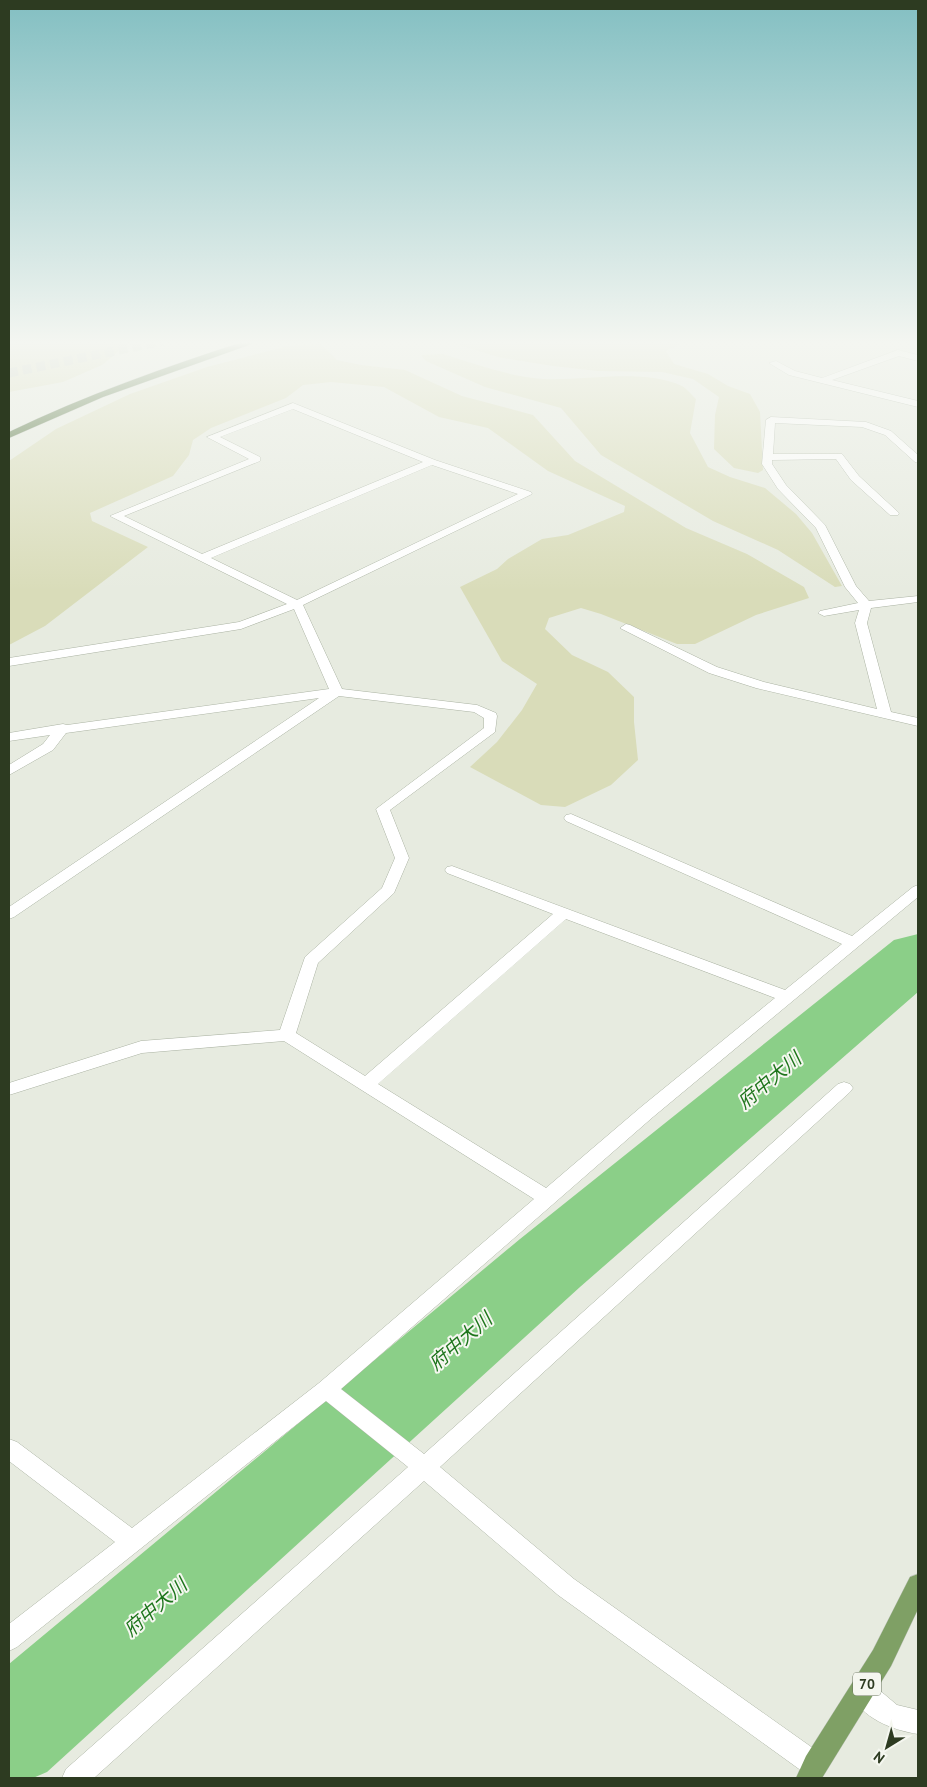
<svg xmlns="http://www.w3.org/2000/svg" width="927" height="1787" viewBox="0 0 927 1787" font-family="'PT Sans','Noto Sans JP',sans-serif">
	<rect width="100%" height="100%" fill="#e7ebe0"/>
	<g fill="#d9dcb9">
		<polygon points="9,341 131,341 102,365 63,382 9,392"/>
		<polygon points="453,341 686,341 666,351 674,364 708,374 728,386 750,394 760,412 763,470 758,473 734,468 714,449 715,415 719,397 693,379 662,372 598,371 553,366 498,357 453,343"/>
		<polygon points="321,344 337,360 361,365 405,370 462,396 533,415 575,461 686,528 747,554 804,587 809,598 756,615 695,644 677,644 601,614 581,608 549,618 545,629 572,655 608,672 634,697 634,722 638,760 611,785 565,807 541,805 470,767 497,742 522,710 537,684 502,661 460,587 497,569 508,559 542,539 568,535 624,512 625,506 548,471 488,428 439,417 384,387 331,382 303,385 286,398 211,428 193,440 189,455 173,476 90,513 92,521 148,547 45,626 9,645 9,461 56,429 130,394 207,367 287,346"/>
		<path d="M443 354C476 364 510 377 544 379 585 381 643 368 682 386 687 389 692 395 696 399L690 433 708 467 730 477 765 488 796 514 812 533 842 586 835 587 778 550 713 521 601 455 561 408 485 387 426 361 421 355Z"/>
	</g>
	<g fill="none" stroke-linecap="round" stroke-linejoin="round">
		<polygon fill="#8bcf88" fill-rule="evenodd" points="918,934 918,992 580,1287 47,1772 33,1778 9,1778 9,1664 520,1239 894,940"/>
		<polyline stroke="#c2c8ba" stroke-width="9" stroke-dasharray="9 5" stroke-linecap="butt" points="9,373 163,341"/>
		<defs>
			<g id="minor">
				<polygon points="898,350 918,355 918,361 899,356 832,380 918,401 918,407 789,375 769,363 776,361 795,371 822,378"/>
				<path d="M293 403 435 460 531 492 532 494 303 605 342 689 477 705 496 713 497 716 495 732 390 810 409 858 394 893 318 963 296 1033 365 1076 553 914 447 873 445 870 447 867 452 866 785 990 842 944 566 821 564 818 566 815 571 814 852 936 913 887 918 885V897L653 1117 341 1389 424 1454 838 1084 844 1082 850 1084 853 1088 850 1092 440 1467 574 1579 824 1756 828 1765 824 1774 815 1778 806 1774 558 1595 424 1481 94 1778H62L66 1769 408 1467 326 1401 17 1647 9 1651V1624L115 1542 9 1461V1439L17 1442 132 1528 319 1383 534 1199 284 1041 142 1053 9 1095V1083L141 1041 280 1030 305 957 382 888 395 858 376 809 484 728V718L474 712 339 696 14 917 9 919V907L319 698 66 733 53 750 9 775V765L43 744 50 735 9 741V733L63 724 67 725 329 689 294 609 241 629 9 666V658L239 622 287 604 110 516 249 459 207 437ZM293 409 423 462 202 554 124 516 260 461V457L220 437ZM432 465 518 494 297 600 211 558ZM566 919 775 998 641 1107 546 1188 378 1084Z"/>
				<polygon points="771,417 866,422 891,431 918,455 918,463 915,462 885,435 862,427 775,423 773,454 842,454 859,476 899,513 898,515 890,515 851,480 836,459 772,460 772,464 786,485 825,525 856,586 869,601 918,596 918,602 871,608 867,623 891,712 918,718 918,726 756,688 709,673 620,628 626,624 630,625 717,667 764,682 877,709 855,623 859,610 824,616 818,613 820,611 858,603 845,587 816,528 778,489 762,464 766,420"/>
				<path d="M862 1680 871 1683 897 1705 918 1710V1734C892 1730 861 1718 850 1692L853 1683Z"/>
			</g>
			<polygon id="major" points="918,1574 918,1609 891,1666 822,1778 796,1778 806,1756 873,1650 910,1577"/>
			<path id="highway" d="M246 341H260L103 397 9 438V432C86 395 165 367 246 341Z"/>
		</defs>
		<use href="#minor" stroke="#abb3a3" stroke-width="1"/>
		<use href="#major" stroke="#c4c8c1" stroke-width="1"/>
		<use href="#highway" stroke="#c4c8c1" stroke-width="1"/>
		<use href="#minor" fill="#fff" fill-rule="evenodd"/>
		<use href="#major" fill="#7fa065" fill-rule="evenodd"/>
		<use href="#highway" fill="#44662d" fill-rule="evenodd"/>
	</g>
	<linearGradient id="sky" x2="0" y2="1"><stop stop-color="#83bfc2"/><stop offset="0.58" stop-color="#f4f6f1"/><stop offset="1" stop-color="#f4f6f1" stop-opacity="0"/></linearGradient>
	<rect width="927" height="591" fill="url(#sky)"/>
	<g text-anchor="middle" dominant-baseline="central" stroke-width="4" stroke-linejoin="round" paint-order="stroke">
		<rect fill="#f5f7f0" stroke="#69735f" stroke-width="1" x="853" y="1672.5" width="28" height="23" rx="4"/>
		<g font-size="14" font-weight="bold" fill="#2d3b21">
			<text x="867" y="1684">70</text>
		</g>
		<g font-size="19" font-style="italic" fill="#1e751c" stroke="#f5f7f0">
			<text transform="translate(769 1080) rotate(-40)">府中大川</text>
			<text transform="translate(460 1341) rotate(-41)">府中大川</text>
			<text transform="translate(155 1607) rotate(-41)">府中大川</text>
		</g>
	</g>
	<rect width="927" height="1787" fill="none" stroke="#2d3b21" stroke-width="20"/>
	<g transform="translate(887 1747) rotate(217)" stroke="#f5f7f0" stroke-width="4" paint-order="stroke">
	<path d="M0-4L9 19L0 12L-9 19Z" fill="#2d3b21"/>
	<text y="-8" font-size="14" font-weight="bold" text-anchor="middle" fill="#2d3b21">N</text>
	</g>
</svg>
